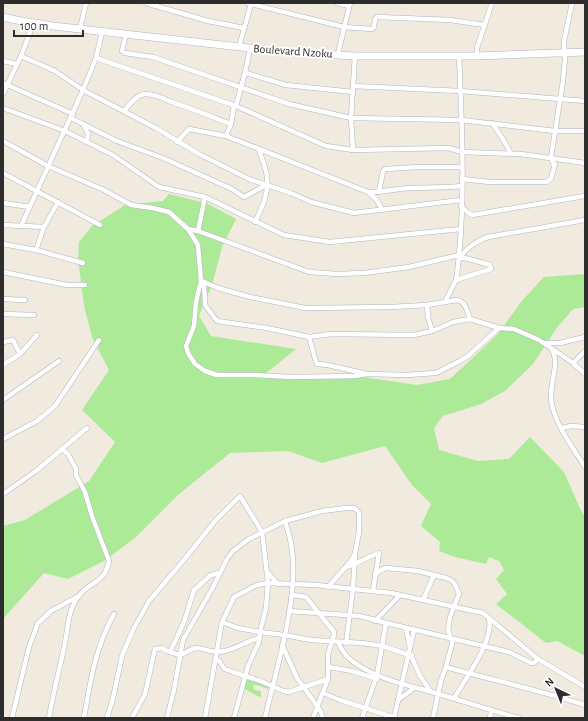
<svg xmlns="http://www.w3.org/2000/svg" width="588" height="721" viewBox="0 0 588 721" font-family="'Alegreya Sans',sans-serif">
	<rect width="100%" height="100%" fill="#f0eadf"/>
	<g fill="#adea98">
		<polygon points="169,194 206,203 236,219 222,247 212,285 199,316 211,336 296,349 260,378 363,377 417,385 450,379 497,335 521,302 544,277 585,274 585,307 573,309 556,329 533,364 505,391 481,404 443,416 434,428 439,450 478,461 509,459 530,437 564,472 581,511 585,516 585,656 557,641 546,643 496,604 507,594 496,579 504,570 499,561 489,557 486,564 455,557 439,551 440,542 421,526 431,504 412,485 385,446 322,463 288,451 230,453 179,494 136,537 104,561 68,579 44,573 3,619 3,526 25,520 89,481 115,442 82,410 109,370 92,337 84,306 78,259 79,242 92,226 125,205 163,201"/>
		<polygon points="247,678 270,686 268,689 257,685 253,685 254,690 261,691 261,696 259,697 243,688"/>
	</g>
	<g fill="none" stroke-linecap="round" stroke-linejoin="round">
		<defs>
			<g id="street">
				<polyline points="146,3 208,21 244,28"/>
				<polyline points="247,3 344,27 372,29 374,27 375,19 377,17 450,20 485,25"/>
				<polyline points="337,3 349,6"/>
				<polyline points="80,29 86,3"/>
				<polyline points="126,34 122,51 125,53 153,57 289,104 351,118 461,120 555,131 585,131"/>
				<polyline points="239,47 251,4"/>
				<polyline points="338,54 350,3"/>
				<polyline points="21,56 55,71 83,90 156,128 199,154 251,180 291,193 311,202 354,213 461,200"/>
				<polyline points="477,56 477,48 492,3"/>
				<polyline points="96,58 236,106 326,146 353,150 449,148 462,152 521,154 585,163"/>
				<polyline points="3,61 17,64"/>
				<polyline points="246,73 286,85 353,92"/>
				<polyline points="3,83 73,114"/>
				<polyline points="353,86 460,91 585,101"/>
				<polyline points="3,94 21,56 34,22"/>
				<path d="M236 106C241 87 247 68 250 48"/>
				<polyline points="3,108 65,131 113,155 159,187 205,197 284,235 330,242 461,229"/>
				<path d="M124 111C129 105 136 95 145 94 153 94 163 98 169 101 190 108 210 116 231 124"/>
				<polyline points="71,118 117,141 163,158 232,189 244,197 266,185"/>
				<polyline points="492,123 503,139 510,152"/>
				<polyline points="84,126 88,133 87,142"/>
				<polyline points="226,136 231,124 234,106"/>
				<polyline points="3,141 48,166 104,190 131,205 153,208 169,212 188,229 198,245 201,281 196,302 194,326 186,346 188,353 195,364 205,371 217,375 252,375 291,377 355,376 367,374"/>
				<polyline points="177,142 189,129 226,136 368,192 376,199 382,209"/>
				<polyline points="353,150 351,118 355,56"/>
				<polyline points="554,166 551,157 563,81 565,59 564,41 572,3"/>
				<polyline points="3,173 100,225"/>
				<polyline points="462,179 490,182 546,182 551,179 555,164"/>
				<path d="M368 192C383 193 397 188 412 188 429 187 445 188 462 186"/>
				<polyline points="379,192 383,171 385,169 419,167 462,167"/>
				<polyline points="3,203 30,207"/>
				<polyline points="461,206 467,212 472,215 585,196"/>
				<path d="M255 222C262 208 269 193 267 177 266 167 261 158 259 149"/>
				<polyline points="3,225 44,227"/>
				<polyline points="21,226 83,90 96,58 102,32"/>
				<polyline points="188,229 198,231 309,272 337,274 364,273 409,267 459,255"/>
				<polyline points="198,231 205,197"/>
				<polyline points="3,244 36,250 83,263"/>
				<polyline points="36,250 44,227 58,202"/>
				<path d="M461 258C462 250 481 239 488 237L585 220"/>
				<polyline points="3,272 67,285 85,285"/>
				<polyline points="456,280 491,269 490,265 487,264 465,258 459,258"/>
				<path d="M202 281 218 288 250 297 305 308 391 307 427 305 457 300C466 302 467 311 470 319"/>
				<polyline points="204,282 205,305 217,321 267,328 309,337 331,334 414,335 432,331 453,322 470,319 499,328 514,329 539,340 573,363 585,374"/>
				<polyline points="3,299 25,300"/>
				<path d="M445 302 456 280 457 274C466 202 462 128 459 55"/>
				<polyline points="427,305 428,317 432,331"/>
				<polyline points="3,314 34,315"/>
				<polyline points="309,337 316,362 317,364 328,365 367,374 407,375 436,373 460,361 468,356 499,328"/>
				<polyline points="3,342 13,340 20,354"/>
				<polyline points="544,343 560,343 585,337"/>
				<path d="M551 348C562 364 547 385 552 405 557 427 573 448 585 467"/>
				<polyline points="573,363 585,351"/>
				<polyline points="3,365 20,354 37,335"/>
				<polyline points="3,400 59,361"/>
				<polyline points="562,428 571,426 585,427"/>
				<polyline points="3,439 37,421 55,406 99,340"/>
				<polyline points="3,494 36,471 87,428"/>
				<path d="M346 567C357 564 367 557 379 553L373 591"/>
				<polyline points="267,572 278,584"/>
				<polyline points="375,574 383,569 387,568 418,571 446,578 451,580 455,584 459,594 450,617 448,630 451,639"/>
				<polyline points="328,587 351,561 354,555"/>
				<polyline points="292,595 306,597 334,632 334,635 328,654 328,679 313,718"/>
				<polyline points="423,600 434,575"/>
				<polyline points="289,611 360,616 386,623 509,652 531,663 534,663 538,659"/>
				<polyline points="375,621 400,595"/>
				<polyline points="222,622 238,628 260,632 284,635 311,640 362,643 383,646 412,656"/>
				<polyline points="406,628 410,648"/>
				<path d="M338 642C342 652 349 660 358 665 382 681 412 686 439 694 466 702 492 711 519 718"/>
				<polyline points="282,645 297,678 320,710 323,718"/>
				<polyline points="170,652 184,622 194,590 211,575 220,573"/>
				<polyline points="411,655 420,676 431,692"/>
				<polyline points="216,660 219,661 225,669 233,672 263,682 283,691 289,692 328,679"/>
				<polyline points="329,667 352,671 377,679"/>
				<path d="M446 667C492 680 539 690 585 705"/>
				<polyline points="323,693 340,700 396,718"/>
				<path d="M454 698C466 678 494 641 489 618"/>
				<polyline points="398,700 414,688"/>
				<polyline points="12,718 29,647 38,623 51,611 77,597"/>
				<path d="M49 718C53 693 60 668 65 643 68 628 68 610 78 597 89 581 105 584 109 561L92 516 85 492 76 475V469L68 454 62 449"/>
				<path d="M84 718C90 682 96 645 114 614"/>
				<polyline points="107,718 113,698 122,656 133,630 149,601 183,561 215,521 240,496 262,532 268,583 266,608 260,632 259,642 248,666 234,718"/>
				<path d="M132 718 145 694 155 649 162 648 167 651 180 655C186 654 190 648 197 648 208 649 212 654 225 651 238 648 248 640 260 638"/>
				<polyline points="167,718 174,690 183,640 212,589 227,559 233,551 249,539 285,521 322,511 346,508 354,508 359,512 359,532 355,553 353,589 346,643"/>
				<polyline points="205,718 222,622 234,597 257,585 268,583 316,585 391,593 483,613 538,659 585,687"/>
				<path d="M265 718C276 668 301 594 291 544 290 536 287 529 285 521"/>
				<polyline points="362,718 377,675 386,623"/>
				<polyline points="394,718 414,630"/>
				<polyline points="433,718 441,680 446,667 453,640"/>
				<polyline points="490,718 491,711"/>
			</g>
			<polyline id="secondary" points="3,17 16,20 53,26 285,52 355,56 477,56 585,52"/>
		</defs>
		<use href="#street" stroke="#b3b4c2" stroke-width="5.5"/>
		<use href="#secondary" stroke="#b3b4c2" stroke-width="8"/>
		<use href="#street" stroke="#fff" stroke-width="4.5"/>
		<use href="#secondary" stroke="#fff" stroke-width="7"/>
	</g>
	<g text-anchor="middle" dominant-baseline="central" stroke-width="4" stroke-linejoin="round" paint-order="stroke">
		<g font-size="12" fill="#2d2d2d" stroke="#fff">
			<text transform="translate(293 51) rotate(4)">Boulevard Nzoku</text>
		</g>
	</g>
	<rect width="588" height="721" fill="none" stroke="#2d2d2d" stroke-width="8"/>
	<g transform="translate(556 689) rotate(317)" stroke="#ffffff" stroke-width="3" paint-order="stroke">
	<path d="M0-3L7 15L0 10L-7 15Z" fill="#2d2d2d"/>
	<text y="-6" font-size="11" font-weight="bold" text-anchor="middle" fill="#2d2d2d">N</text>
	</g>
	<path d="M14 30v6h69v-6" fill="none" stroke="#2d2d2d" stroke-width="2"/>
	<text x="20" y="30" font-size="12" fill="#2d2d2d" stroke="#ffffff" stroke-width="3" paint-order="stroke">100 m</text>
</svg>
